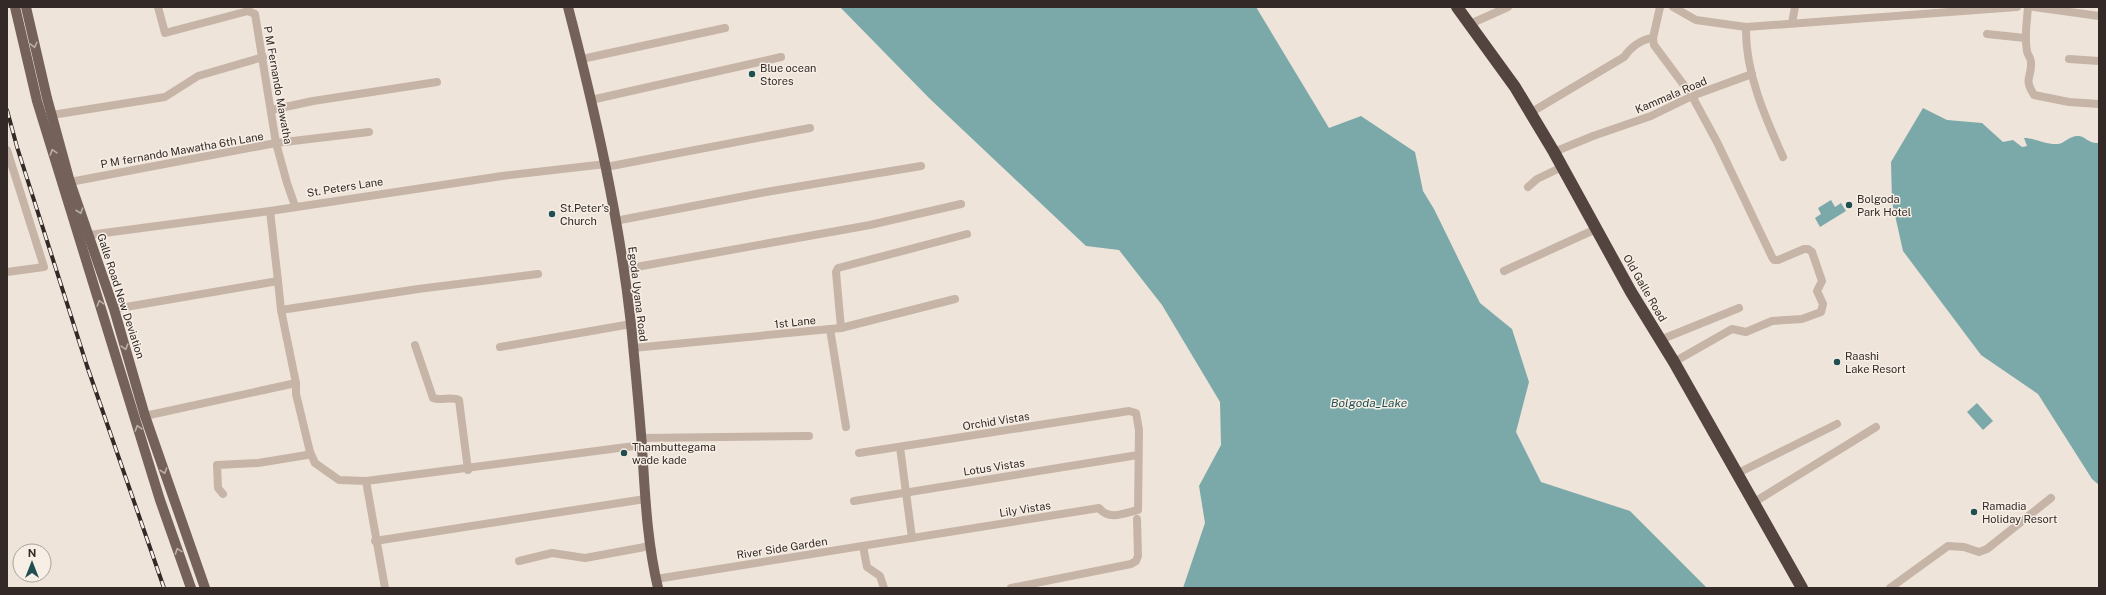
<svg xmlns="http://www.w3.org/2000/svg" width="2106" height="595" viewBox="0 0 2106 595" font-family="'Public Sans',sans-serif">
	<rect width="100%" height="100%" fill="#efe4da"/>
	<g fill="#7ba9aa">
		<polygon points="840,7 1256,7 1329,128 1361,116 1415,152 1423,191 1434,209 1480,303 1512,329 1529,382 1516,432 1541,482 1630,511 1707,588 1183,588 1205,523 1199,486 1221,445 1220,402 1162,305 1119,250 1086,246 929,98"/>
		<path d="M1923 108 1947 120 1982 123 2003 142 2013 140 2022 147 2027 146 2024 138C2036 138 2046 145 2058 144 2065 143 2070 135 2079 136 2087 137 2088 144 2099 143V485L2092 479 2038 394 1981 355 1903 251 1892 202 1891 162Z"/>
		<polygon points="1831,200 1835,207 1841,203 1846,211 1820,227 1815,218 1821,214 1818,208"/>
		<polygon points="1977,403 1993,421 1983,430 1967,412"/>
	</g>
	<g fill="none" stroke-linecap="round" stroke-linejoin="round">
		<g stroke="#c6b4a7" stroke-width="8">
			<polyline points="158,7 165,33 248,11 255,14 276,143 287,183 295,206"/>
			<polyline points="1660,7 1653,38 1654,45 1692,96 1717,142 1772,257 1774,260 1778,260 1804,249 1808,249 1812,252 1822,281 1817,291 1823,304 1821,312 1802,319 1772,321 1746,332 1732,329 1674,362"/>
			<polyline points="1673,7 1696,20 1746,27 2017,7"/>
			<path d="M2028 7C2027 22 2024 37 2027 51 2027 55 2031 57 2031 62 2032 79 2023 77 2034 95L2069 102 2099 104"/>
			<polyline points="2034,7 2099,16"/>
			<polyline points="1792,23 1795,7"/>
			<polyline points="1470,24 1508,7"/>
			<path d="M1746 27C1745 72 1765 117 1783 157"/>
			<polyline points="1987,34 2025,38"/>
			<polyline points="582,59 725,28"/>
			<polyline points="2069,59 2099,61"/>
			<polyline points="591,100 781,57"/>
			<polyline points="271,110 313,101 437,82"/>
			<path d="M1530 113 1624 57C1630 48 1641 39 1653 38"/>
			<polyline points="52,115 165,97 198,76 263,57"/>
			<polyline points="7,150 44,267 7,272"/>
			<polyline points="1554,152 1593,136 1651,116 1692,96 1752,74"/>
			<polyline points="606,167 810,128"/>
			<polyline points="70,182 276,143 369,132"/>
			<polyline points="1528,187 1537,179 1562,167"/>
			<polyline points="270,211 278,281"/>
			<polyline points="615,221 766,192 921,166"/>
			<polyline points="89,235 270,211 502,176 606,164"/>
			<polyline points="625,269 870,225 961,204"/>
			<polyline points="1504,271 1596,229"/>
			<polyline points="114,309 278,281 281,310 296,383 296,394 310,452 315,463 339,480 366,481 385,588"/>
			<polyline points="281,310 418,289 538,274"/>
			<polyline points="841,328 836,272 838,268 967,234"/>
			<polyline points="830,329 846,427"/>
			<polyline points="1660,340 1739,308"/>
			<path d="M415 345 433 398C441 401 451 396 459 400L468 470"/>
			<polyline points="500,347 631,324"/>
			<polyline points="633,348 841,328 955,299"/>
			<polyline points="145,416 296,383"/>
			<polyline points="641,438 809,436"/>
			<polyline points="900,447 912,538"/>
			<polyline points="1736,474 1837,424"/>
			<polyline points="366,481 642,445"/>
			<polyline points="223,494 218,488 217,465 258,463 307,455 310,452"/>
			<polyline points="854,501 1138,455"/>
			<polyline points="1753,503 1876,427"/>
			<polyline points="375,541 645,499"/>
			<polyline points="863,546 867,567 880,576 884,588"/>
			<polyline points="519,561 552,553 585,558 650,546"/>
			<path d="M656 579 1099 508C1109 521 1125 513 1138 510L1139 430 1136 413 1129 411 859 453"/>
			<polyline points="1011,588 1131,564 1136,561 1138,556 1137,519"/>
			<polyline points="1890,588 1948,546 1964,547 1979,552 1987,549 2051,498"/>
		</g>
		<g stroke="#746159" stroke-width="10">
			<polyline points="15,7 37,101 160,500 191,588"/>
			<polyline points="26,7 47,98 70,182 114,309 145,416 205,588"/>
			<path d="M568 7C595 111 619 217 631 324 635 365 639 406 642 447 645 494 647 542 658 588"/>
		</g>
		<polyline stroke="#53443f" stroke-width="12" points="1457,7 1515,87 1554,152 1631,292 1674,362 1802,588"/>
		<defs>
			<polyline id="rail" points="7,110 17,147 87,366 164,588"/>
		</defs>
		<use href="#rail" stroke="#332a27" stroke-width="4"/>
		<use href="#rail" stroke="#f7efe6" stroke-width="2.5" stroke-dasharray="8" stroke-linecap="butt"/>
	</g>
	<defs><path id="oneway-chevron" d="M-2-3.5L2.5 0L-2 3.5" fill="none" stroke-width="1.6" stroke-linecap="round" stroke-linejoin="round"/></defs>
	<g stroke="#bcafa7">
		<use href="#oneway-chevron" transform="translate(34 45) rotate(77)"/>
		<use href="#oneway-chevron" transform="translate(53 152) rotate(-107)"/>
		<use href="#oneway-chevron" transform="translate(80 211) rotate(71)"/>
		<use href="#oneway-chevron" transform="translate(100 303) rotate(-107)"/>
		<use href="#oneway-chevron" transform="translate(125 347) rotate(74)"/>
		<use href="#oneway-chevron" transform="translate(138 428) rotate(-107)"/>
		<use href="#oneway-chevron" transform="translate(164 471) rotate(71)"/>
		<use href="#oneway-chevron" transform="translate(178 551) rotate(-110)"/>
	</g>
	<g fill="#204f51" stroke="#f7efe6" stroke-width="1.5">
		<circle cx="752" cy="74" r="4"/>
		<circle cx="1849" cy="205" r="4"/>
		<circle cx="552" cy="214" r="4"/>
		<circle cx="1837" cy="362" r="4"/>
		<circle cx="624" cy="453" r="4"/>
		<circle cx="1974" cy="512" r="4"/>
	</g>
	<g text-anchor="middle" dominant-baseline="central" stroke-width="3" stroke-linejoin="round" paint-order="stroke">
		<g font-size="11" fill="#332a27" stroke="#f7efe6" text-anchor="start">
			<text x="760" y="68">Blue ocean<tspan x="760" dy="13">Stores</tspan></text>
			<text x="1857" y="199">Bolgoda<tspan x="1857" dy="13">Park Hotel</tspan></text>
			<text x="560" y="208">St.Peter's<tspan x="560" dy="13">Church</tspan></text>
			<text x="1845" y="356">Raashi<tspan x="1845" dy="13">Lake Resort</tspan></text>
			<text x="632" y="447">Thambuttegama<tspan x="632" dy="13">wade kade</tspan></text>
			<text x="1982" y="506">Ramadia<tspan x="1982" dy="13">Holiday Resort</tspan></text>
		</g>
		<g font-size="11" fill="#332a27" stroke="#f7efe6">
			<text transform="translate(278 85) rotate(80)">P M Fernando Mawatha</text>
			<text transform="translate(1671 95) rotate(-23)">Kammala Road</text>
			<text transform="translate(182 150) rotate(-10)">P M fernando Mawatha 6th Lane</text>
			<text transform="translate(345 187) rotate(-9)">St. Peters Lane</text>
			<text transform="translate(1645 288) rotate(60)">Old Galle Road</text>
			<text transform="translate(638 294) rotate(83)">Egoda Uyana Road</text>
			<text transform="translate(121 296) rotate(72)">Galle Road New Deviation</text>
			<text transform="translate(795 322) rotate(-6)">1st Lane</text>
			<text transform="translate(996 421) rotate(-9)">Orchid Vistas</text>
			<text transform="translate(994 467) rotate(-9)">Lotus Vistas</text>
			<text transform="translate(1025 509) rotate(-9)">Lily Vistas</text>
			<text transform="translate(782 548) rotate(-9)">River Side Garden</text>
		</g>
		<g font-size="12" font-style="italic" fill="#204f51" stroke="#f7efe6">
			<text x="1369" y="403">Bolgoda_Lake</text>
		</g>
	</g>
	<rect width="2106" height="595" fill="none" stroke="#332a27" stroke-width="16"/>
	<g transform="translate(32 563)"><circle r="19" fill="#f7efe6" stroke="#a9a09a"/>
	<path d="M0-3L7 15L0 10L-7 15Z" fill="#204f51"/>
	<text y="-6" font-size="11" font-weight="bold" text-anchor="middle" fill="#332a27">N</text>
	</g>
</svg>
